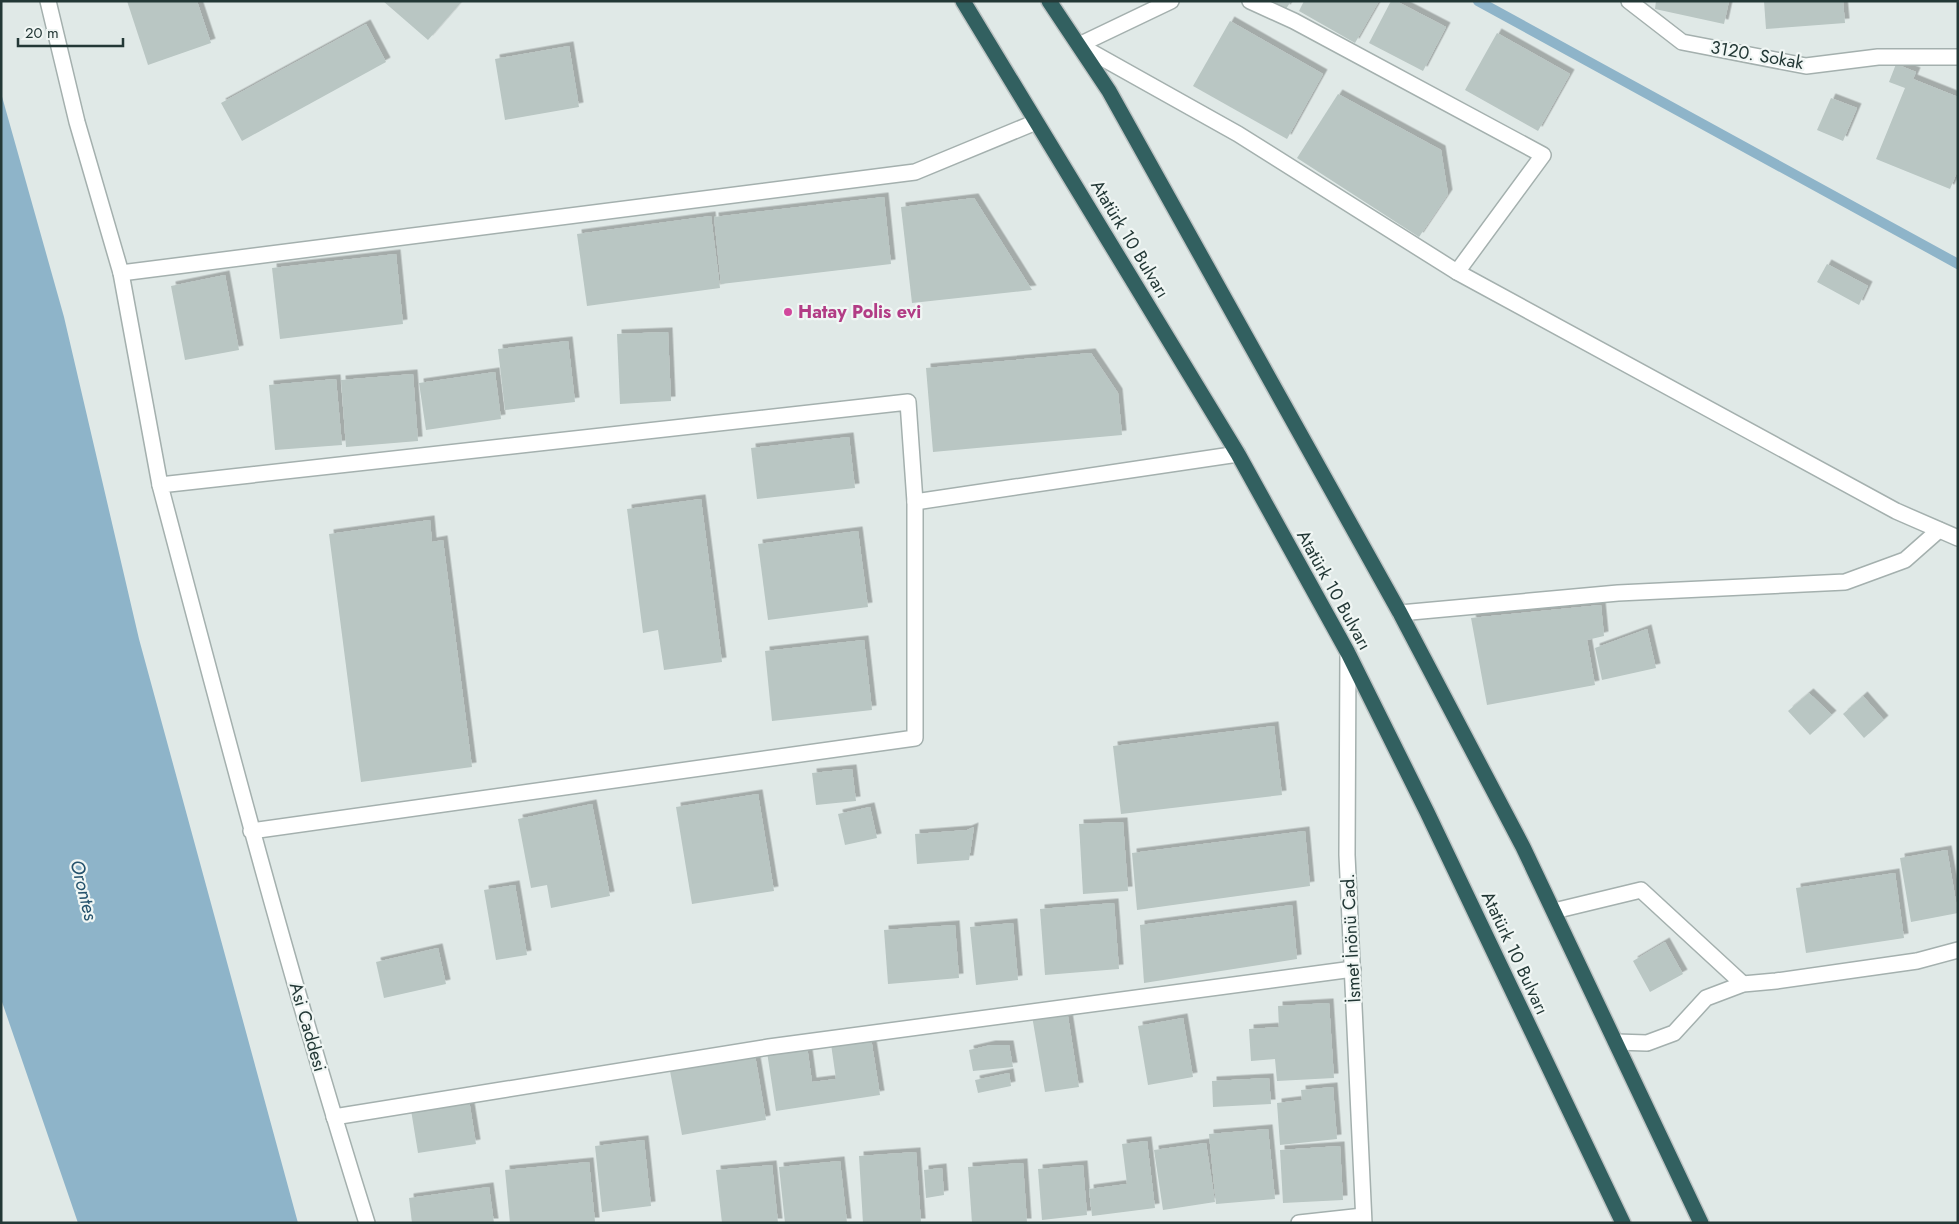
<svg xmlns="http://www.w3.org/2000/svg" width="1959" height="1224" viewBox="0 0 1959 1224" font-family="Jost,sans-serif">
	<defs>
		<filter id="shadow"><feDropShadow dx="4.5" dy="-4.5" stdDeviation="0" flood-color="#0004"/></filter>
	</defs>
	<rect width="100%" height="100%" fill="#e0e9e7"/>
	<polygon fill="#8eb4c9" points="1,93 64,317 139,639 298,1223 78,1223 1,999"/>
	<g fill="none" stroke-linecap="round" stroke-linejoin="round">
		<polyline stroke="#8eb4c9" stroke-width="10" points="1478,1 1958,264"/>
	</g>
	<g fill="#b9c6c3" filter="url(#shadow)">
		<polygon points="127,1 197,1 211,43 148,65"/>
		<polygon points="383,1 462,1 428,40"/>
		<polygon points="1272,1 1291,1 1286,9"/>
		<polygon points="1304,1 1379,1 1355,43 1299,11"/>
		<polygon points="1391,1 1396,1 1446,27 1423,71 1369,43"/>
		<polygon points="1656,1 1729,1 1724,24 1655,9"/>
		<polygon points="1764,1 1843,1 1845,23 1766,29"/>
		<polygon points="1230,21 1323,74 1287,139 1193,86"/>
		<polygon points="366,24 386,62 242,141 221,103"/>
		<polygon points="1497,33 1570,74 1538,131 1465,90"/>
		<polygon points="569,46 579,107 505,120 495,59"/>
		<polygon points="1896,64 1916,72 1913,79 1958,97 1958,170 1950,189 1876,159 1905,88 1889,82"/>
		<polygon points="1338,94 1441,150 1448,194 1419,237 1297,158"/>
		<polygon points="1831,98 1857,108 1843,141 1817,130"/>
		<polygon points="884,197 891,264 721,284 714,217"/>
		<polygon points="974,198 1032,290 912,303 901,207"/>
		<polygon points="711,216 720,288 587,306 577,234"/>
		<polygon points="396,254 403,324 280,339 272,268"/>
		<polygon points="1827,264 1868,286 1859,305 1817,282"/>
		<polygon points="225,275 239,350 185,360 171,286"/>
		<polygon points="668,332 671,401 620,404 617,334"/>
		<polygon points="568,341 575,402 505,410 498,349"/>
		<polygon points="1091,353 1118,393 1122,435 933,452 926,368"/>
		<polygon points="495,372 501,419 426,430 419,383"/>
		<polygon points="413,374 418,441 346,447 341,380"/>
		<polygon points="336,379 342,445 275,450 269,385"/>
		<polygon points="849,437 855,488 757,499 751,448"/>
		<polygon points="701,499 722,662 664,670 658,630 643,633 627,509"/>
		<polygon points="430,520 432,542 443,540 472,767 361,782 329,534"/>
		<polygon points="858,531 868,607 768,620 758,544"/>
		<polygon points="1601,605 1604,636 1587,640 1595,685 1487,705 1471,618"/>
		<polygon points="1647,629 1656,668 1602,680 1595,648"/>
		<polygon points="864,640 872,710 772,721 765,651"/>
		<polygon points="1809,693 1832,715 1810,735 1788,711"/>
		<polygon points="1863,696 1884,720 1864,738 1843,714"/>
		<polygon points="1274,726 1282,795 1121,814 1113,746"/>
		<polygon points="852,769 856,801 816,805 812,773"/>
		<polygon points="758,794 774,891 692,904 676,807"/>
		<polygon points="592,804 610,896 551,908 547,885 531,888 518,819"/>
		<polygon points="870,807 877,838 845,845 838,814"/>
		<polygon points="1123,822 1128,891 1083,894 1079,824"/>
		<polygon points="974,827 969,860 917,864 915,834 967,830"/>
		<polygon points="1305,831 1310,886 1137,910 1132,853"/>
		<polygon points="1947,850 1958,913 1911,922 1900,858"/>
		<polygon points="1895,873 1904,938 1806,953 1796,888"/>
		<polygon points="515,885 527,955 496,960 484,890"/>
		<polygon points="1114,903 1119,969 1045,975 1040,909"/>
		<polygon points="1292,905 1297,959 1144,983 1140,925"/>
		<polygon points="1013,923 1018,980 976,985 970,927"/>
		<polygon points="955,925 959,978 888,984 884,930"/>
		<polygon points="1665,942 1683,974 1650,992 1633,961"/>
		<polygon points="438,948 446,984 384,998 376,962"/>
		<polygon points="1329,1003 1334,1078 1277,1081 1275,1059 1251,1061 1249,1029 1279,1027 1278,1006"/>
		<polygon points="1067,1010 1079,1087 1045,1092 1032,1016"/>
		<polygon points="1183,1018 1193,1077 1148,1085 1138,1026"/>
		<polygon points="871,1038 880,1095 776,1111 767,1052 807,1046 812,1082 836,1079 831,1044"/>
		<polygon points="991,1045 1009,1045 1013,1067 973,1071 969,1050"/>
		<polygon points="755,1055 766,1120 682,1135 670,1071"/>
		<polygon points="1009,1073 1011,1086 978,1093 975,1080"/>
		<polygon points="1269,1078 1271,1104 1213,1107 1212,1081"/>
		<polygon points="1333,1087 1337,1139 1280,1145 1277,1103 1302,1100 1301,1090"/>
		<polygon points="469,1100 476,1144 418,1153 411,1110"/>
		<polygon points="1268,1129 1275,1199 1216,1204 1209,1134"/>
		<polygon points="644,1140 651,1206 602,1212 595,1146"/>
		<polygon points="1147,1141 1155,1208 1092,1216 1089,1189 1127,1184 1122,1144"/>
		<polygon points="1206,1143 1215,1202 1163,1210 1154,1150"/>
		<polygon points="1340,1146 1343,1200 1283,1203 1280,1150"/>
		<polygon points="916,1152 921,1223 863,1223 859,1156"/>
		<polygon points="840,1161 847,1223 785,1223 779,1167"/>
		<polygon points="589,1162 595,1222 510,1223 505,1170"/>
		<polygon points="1023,1163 1027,1223 972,1223 968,1167"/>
		<polygon points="772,1165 778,1223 722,1223 716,1170"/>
		<polygon points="1083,1165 1087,1215 1042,1220 1038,1169"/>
		<polygon points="942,1168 944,1195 926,1198 924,1170"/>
		<polygon points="489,1187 494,1223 412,1223 409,1198"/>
	</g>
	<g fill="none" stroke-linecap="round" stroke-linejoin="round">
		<defs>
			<g id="street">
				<polyline points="48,1 77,122 121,273 160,485"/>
				<polyline points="1250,1 1294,21 1543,155 1457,272"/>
				<polyline points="1629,1 1682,42 1806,66 1878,57 1958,57"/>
				<polyline points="1079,45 1238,134 1457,272 1896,511 1958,538"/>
				<polyline points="1079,45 1171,1"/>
				<polyline points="121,273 915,172 1036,122"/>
				<polyline points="915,502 1238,454"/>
				<polyline points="1400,613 1618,593 1845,582 1905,560 1939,530"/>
				<polyline points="1348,653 1347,855 1364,1223"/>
				<path d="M251 831 915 738V502L908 402 160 485C225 732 290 979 367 1223"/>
				<polyline points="1554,911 1641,890 1743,984"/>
				<polyline points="1616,1042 1647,1043 1674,1033 1706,998 1743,984 1776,981 1917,961 1958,950"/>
				<polyline points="334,1117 769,1047 1353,969"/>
				<polyline points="1299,1223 1363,1216"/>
			</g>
			<g id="highway">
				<polyline points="963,1 1238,454 1348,653 1427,812 1623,1223"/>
				<polyline points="1049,1 1109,91 1400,613 1523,847 1701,1223"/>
			</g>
		</defs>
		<use href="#street" stroke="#a4b0ae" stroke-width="18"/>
		<use href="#highway" stroke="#bdc3c3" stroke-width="18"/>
		<use href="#street" stroke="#fff" stroke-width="15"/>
		<use href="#highway" stroke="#326060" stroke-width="15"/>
	</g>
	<circle fill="#d1479c" stroke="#f0f6f4" stroke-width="2" cx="788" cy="312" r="5"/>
	<g text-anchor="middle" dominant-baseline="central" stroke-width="4.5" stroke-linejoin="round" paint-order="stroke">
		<g font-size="18" fill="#233836" stroke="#f0f6f4">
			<text transform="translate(1757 55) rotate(10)">3120. Sokak</text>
			<text transform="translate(1130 239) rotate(59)">Atatürk 10 Bulvarı</text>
			<text transform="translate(1334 590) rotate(61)">Atatürk 10 Bulvarı</text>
			<text transform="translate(1351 938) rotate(-93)">İsmet İnönü Cad.</text>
			<text transform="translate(1515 953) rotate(65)">Atatürk 10 Bulvarı</text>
			<text transform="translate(308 1027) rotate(74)">Asi Caddesi</text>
		</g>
		<g font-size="18" font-weight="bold" fill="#b23c85" stroke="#f0f6f4" text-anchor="start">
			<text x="798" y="312">Hatay Polis evi</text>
		</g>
		<g font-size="19" font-style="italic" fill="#24526c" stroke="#f0f6f4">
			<text transform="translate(84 890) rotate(76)">Orontes</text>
		</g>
	</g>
	<rect width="1959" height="1224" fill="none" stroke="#233836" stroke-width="5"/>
	<path d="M18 38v8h105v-8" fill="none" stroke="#233836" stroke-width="2.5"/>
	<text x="25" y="38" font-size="15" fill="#233836" stroke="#f0f6f4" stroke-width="4" paint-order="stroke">20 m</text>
</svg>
